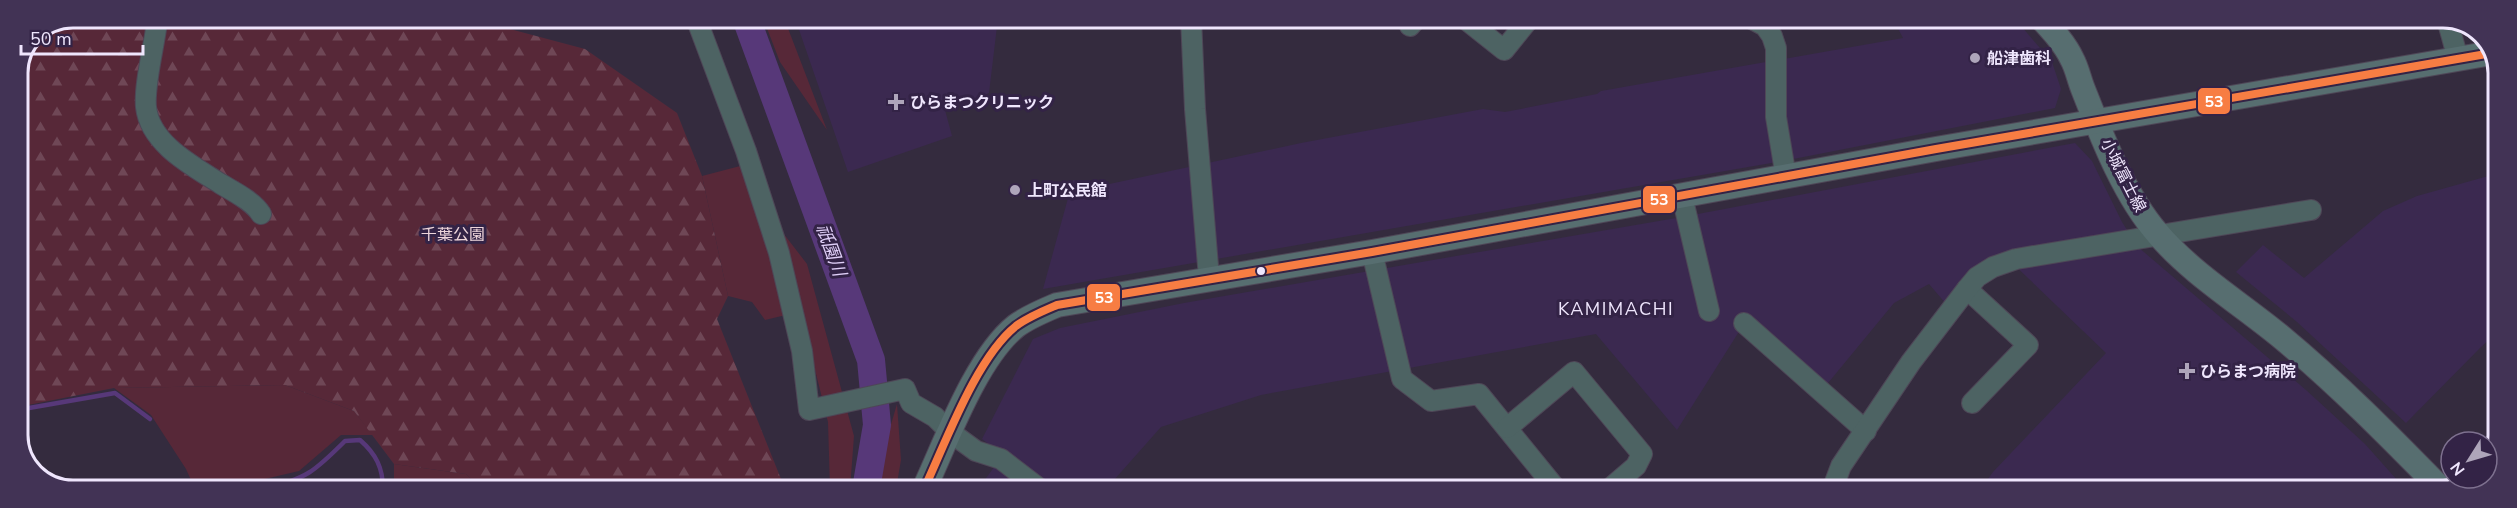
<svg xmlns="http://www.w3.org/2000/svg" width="2517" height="508" font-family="'Nunito Sans','Noto Sans JP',sans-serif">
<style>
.built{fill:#3b2950}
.green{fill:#572838}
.forest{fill:url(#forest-firs)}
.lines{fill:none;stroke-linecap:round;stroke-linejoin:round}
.stream{stroke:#573879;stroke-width:4.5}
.river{stroke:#573879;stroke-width:28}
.minor-casing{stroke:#4e4757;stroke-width:22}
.major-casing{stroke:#4e4757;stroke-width:26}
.minor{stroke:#4d6363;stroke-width:20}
.major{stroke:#576e70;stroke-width:24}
.bus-1-casing{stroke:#332346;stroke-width:12}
.bus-1{stroke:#f77d43;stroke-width:8}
.poi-dot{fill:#aea5ba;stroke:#332346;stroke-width:2}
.bus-dot{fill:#efe6fd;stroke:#332346;stroke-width:2}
.labels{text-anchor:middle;stroke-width:6;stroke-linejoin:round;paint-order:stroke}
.poi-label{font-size:16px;font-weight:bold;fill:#efe6fd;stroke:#332346;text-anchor:start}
.street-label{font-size:16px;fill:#efe6fd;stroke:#332346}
.park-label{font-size:16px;fill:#eed5da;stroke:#332346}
.water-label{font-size:18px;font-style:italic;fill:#e0cff8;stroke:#332346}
.neighbourhood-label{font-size:18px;letter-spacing:1.5px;fill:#efe6fd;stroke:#332346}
.rim{fill:none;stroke:#efe6fd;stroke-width:3}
.line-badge{stroke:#332346;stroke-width:2}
.badge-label{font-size:16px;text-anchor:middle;font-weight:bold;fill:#fff}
</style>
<defs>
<pattern id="forest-firs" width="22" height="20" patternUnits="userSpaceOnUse" patternTransform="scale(1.5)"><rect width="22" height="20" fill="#572838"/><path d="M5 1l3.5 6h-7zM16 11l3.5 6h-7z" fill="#6f4756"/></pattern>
</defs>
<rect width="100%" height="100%" fill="#342b3e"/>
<g class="built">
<polygon points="795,18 998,18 989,93 945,110 952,136 848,172"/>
<polygon points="1893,19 2015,19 2052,62 2061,89 2055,108 1788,160 1043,289 1073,180 1100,186 1301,143 1483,109 1505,112 1597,94 1601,91 1903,38"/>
<polygon points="2075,143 2092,161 2122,222 2138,247 2306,390 2365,444 2406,490 1980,490 1993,472 2106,353 2004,255 1947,305 1929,284 1894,303 1819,394 1740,330 1677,430 1596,334 1261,395 1161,427 1106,489 978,489 1003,455 982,439 1033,339 1060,328 1184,303 1682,217"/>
<polygon points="2492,175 2498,181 2498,336 2495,334 2481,347 2406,423 2297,322 2236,272 2263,245 2304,278 2383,211 2417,196"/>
</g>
<g class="green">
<polygon points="763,18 784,18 827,130 780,62"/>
<polygon points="744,165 790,314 765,320 752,302 728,296 702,176"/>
<polygon points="780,229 807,264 854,436 850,489 830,489 828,422"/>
<polygon points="285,385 354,411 373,435 341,435 299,471 222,489 195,489 186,469 151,415 114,388"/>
<polygon points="897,404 901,460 896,489 880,489 887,438"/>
<polygon points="394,464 466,474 481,489 394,489"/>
</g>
<polygon class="forest" points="74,18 489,18 502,27 585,49 677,113 702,176 728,296 717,319 781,479 781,489 481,489 466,474 394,464 354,411 285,385 114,388 18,407 18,73 35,34"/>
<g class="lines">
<g class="stream">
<polyline points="18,416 29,408 115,393 150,419"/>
<path d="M265 489C307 478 314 472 345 441L360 440C376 454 383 468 383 489"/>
</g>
<polyline class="river" points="746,18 871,360 877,425 866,489"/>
<g class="minor-casing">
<g id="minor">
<path d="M155 18 156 29C153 50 144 87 146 107 150 144 193 166 221 184 234 192 253 201 261 214"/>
<polyline points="649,18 650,18"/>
<polyline points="696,18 746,151 779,253 802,351 809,410 905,389 911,403 935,417 950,432 976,451 1001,459 1040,489"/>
<polyline points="1191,18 1195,109 1209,278"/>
<polyline points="1465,19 1504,50 1529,19"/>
<polyline points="1752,19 1765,26 1772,36 1776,48 1776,117 1786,177"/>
<polyline points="2447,19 2458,59"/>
<polyline points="1410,26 1416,19"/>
<polyline points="1682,196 1709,311"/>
<polyline points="1372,252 1402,379 1431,401 1479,394 1557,490"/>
<polyline points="1967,289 2028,345 1972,403"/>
<polyline points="1744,323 1866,431"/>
<polyline points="1507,428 1574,372 1642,454 1636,466 1608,490"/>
<polyline points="1832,490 1841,466 1911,362 1967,289 1977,277 1993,267 2016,259 2311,210"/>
</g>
</g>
<g class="major-casing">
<g id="major">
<path d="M2042 19C2053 31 2065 44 2072 59 2077 68 2079 79 2083 89 2102 137 2124 195 2158 234 2192 274 2240 303 2280 336 2338 384 2390 437 2442 490"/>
<path d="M924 489C946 442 976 358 1016 326 1028 317 1043 311 1057 305L1372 252 1936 149 2492 53"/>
</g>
</g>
<use href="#minor" class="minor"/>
<use href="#major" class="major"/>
<g class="bus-1-casing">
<path id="bus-1" d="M924 489C946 442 976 358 1016 326 1028 317 1043 311 1057 305L1372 252 1936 149 2492 53"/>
</g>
<use href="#bus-1" class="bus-1"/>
</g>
<g class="poi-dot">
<circle cx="1975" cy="58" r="6"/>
<path d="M893 93h6v6h6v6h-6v6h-6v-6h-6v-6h6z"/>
<circle cx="1015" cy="190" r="6"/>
<path d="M2184 362h6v6h6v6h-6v6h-6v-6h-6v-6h6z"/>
</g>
<circle class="bus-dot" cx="1261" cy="271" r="5"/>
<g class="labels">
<g class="poi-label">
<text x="1987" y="64">船津歯科</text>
<text x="910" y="108">ひらまつクリニック</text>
<text x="1027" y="196">上町公民館</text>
<text x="2200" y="377">ひらまつ病院</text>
</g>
<g class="street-label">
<text transform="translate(2124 175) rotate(63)" y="6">小城富士線</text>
</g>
<g class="park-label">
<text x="453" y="240">千葉公園</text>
</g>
<g class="water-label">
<text transform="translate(831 250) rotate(70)" y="6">祇園川</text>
</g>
<g class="neighbourhood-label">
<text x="1616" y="315">KAMIMACHI</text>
</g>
</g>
<path d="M0 0H2517V508H0ZM73 28H2443A45 45 0 0 1 2488 73V435A45 45 0 0 1 2443 480H73A45 45 0 0 1 28 435V73A45 45 0 0 1 73 28Z" fill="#423355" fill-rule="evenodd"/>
<path class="rim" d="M73 28H2443A45 45 0 0 1 2488 73V435A45 45 0 0 1 2443 480H73A45 45 0 0 1 28 435V73A45 45 0 0 1 73 28Z"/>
<g class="line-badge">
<rect x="2197" y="87" width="34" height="28" rx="6" fill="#f77d43"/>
<rect x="1642" y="185" width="34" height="29" rx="6" fill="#f77d43"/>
<rect x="1086" y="283" width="35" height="29" rx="6" fill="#f77d43"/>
</g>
<g class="badge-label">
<text x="2214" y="107">53</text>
<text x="1659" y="205">53</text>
<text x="1104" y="303">53</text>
</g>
<g transform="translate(2469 460) rotate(233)"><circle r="28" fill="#332346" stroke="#7e718f" stroke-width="1.5"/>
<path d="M0-4.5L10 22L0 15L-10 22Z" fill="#aea5ba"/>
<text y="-9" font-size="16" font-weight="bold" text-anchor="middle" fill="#efe6fd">N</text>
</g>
<path d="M21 45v9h122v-9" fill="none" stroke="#efe6fd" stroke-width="3"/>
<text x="30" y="45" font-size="18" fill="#efe6fd" stroke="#332346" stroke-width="4.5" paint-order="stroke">50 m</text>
</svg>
